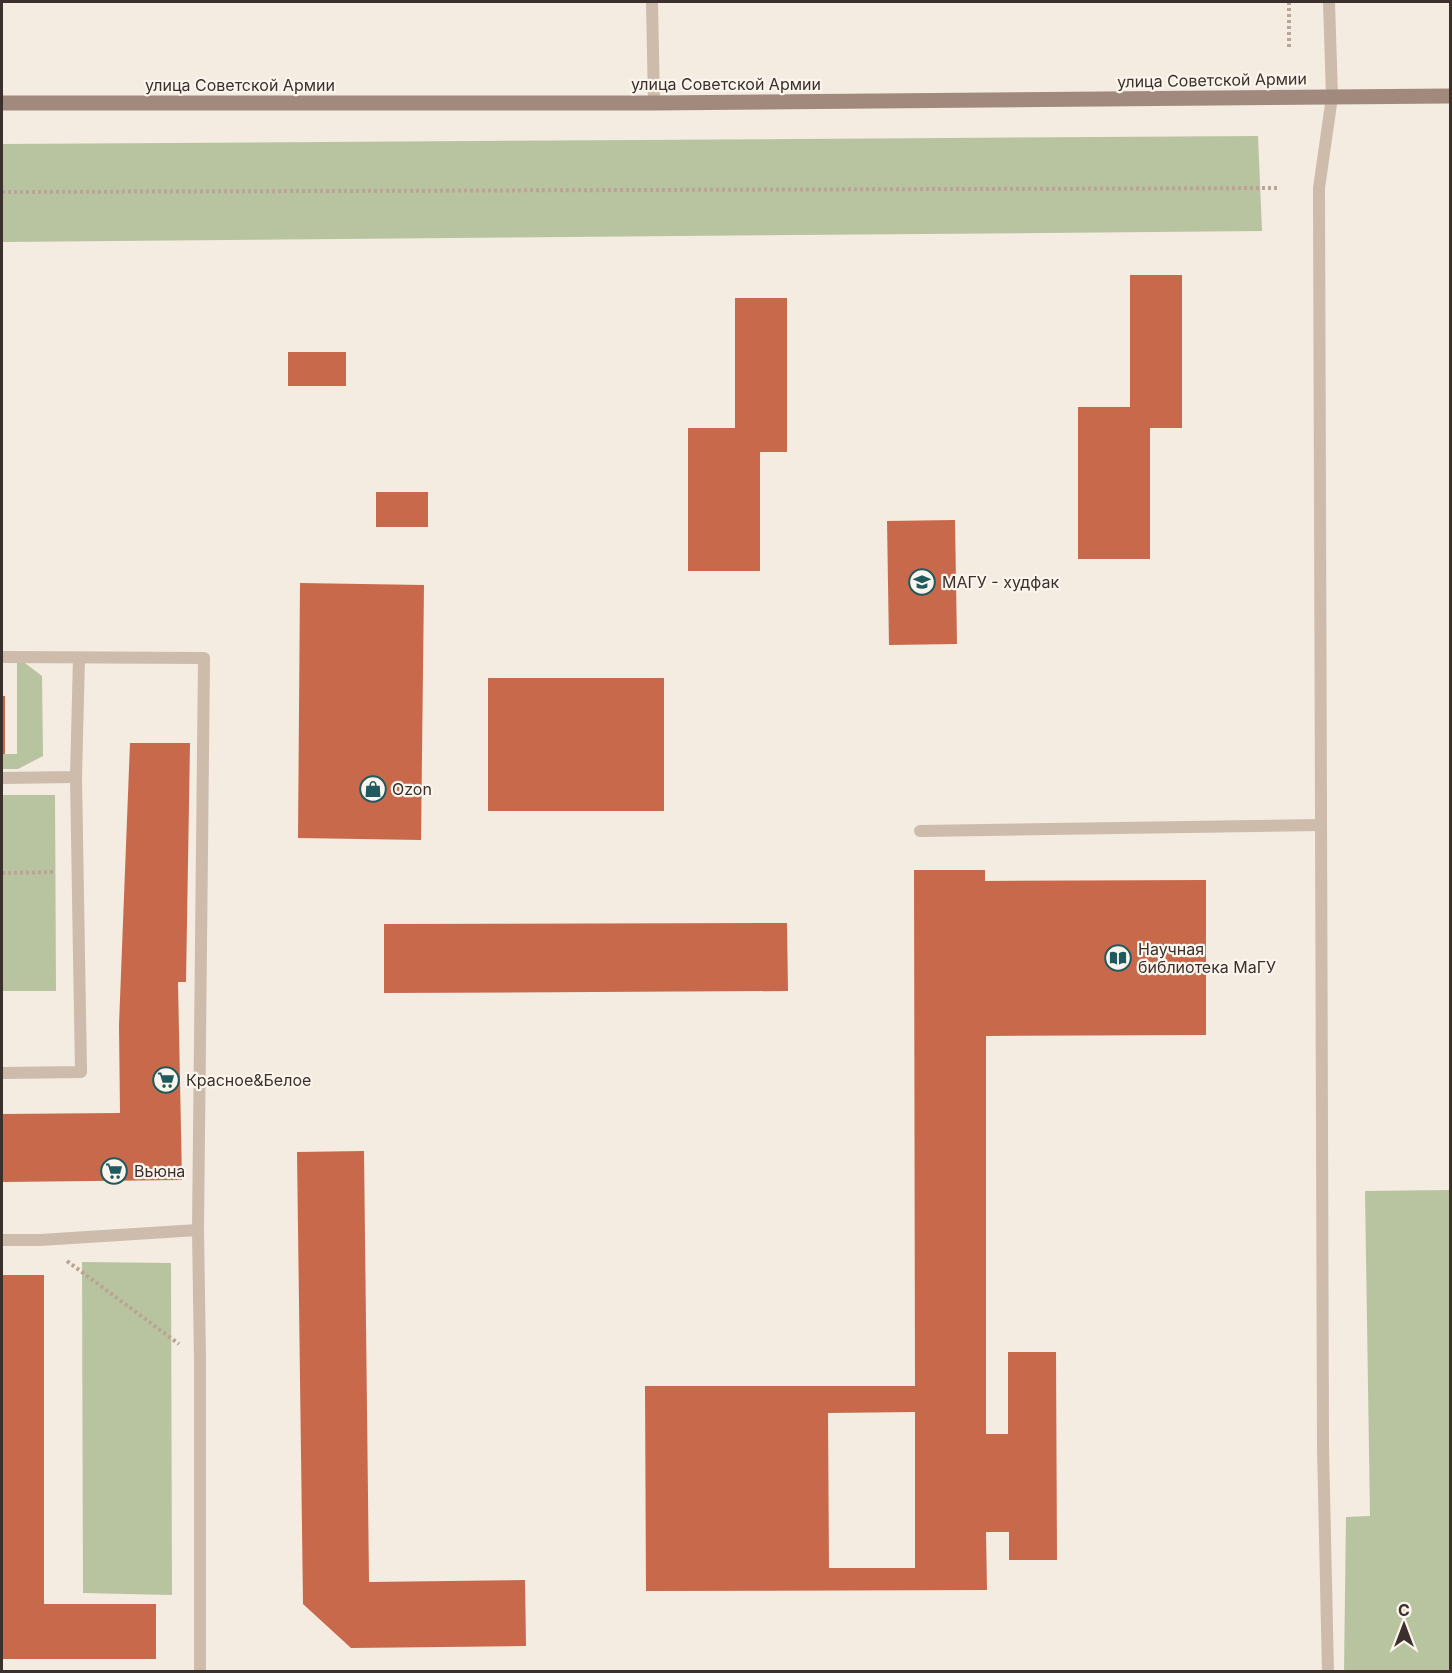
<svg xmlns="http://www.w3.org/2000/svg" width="1452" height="1673" font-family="Inter,sans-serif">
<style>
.green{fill:#b8c4a0}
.building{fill:#c8694b;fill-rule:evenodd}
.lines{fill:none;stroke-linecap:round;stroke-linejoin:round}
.path{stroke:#b9a596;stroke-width:4;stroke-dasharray:3 3;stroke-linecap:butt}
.lane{stroke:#cdbbac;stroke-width:12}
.secondary{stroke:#a18a7d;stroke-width:15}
.labels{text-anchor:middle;stroke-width:4.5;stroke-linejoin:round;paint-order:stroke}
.street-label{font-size:16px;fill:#3b302b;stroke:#fbf5ee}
.poi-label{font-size:16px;fill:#3b302b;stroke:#fbf5ee;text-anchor:start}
</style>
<rect width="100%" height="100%" fill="#f4ebe1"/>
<g class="green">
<polygon points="1258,136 1262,231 2,242 2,144"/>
<polygon points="17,657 42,676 43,756 18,769 2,769 2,754 17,754"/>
<polygon points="2,795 55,795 56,991 2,991"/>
<polygon points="1450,1190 1450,1671 1344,1671 1346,1517 1370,1516 1365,1191"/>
<polygon points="82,1262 171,1263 172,1595 83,1593"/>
</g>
<g class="building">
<polygon points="1130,275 1182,275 1182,428 1150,428 1150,559 1078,559 1078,407 1130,407"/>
<polygon points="735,298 787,298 787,452 760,452 760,571 688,571 688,428 735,428"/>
<rect x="288" y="352" width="58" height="34"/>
<rect x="376" y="492" width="52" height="35"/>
<polygon points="955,520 957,644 889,645 887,521"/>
<polygon points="300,583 424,585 421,840 298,838"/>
<rect x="488" y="678" width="176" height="133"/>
<rect x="2" y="696" width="3" height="58"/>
<polygon points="130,743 190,743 186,982 178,982 182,1180 2,1182 2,1114 120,1113 119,1025"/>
<path d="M914 870H985V881L1206 880V1035L986 1036V1434H1008V1352H1056L1057 1560H1009V1532H986L987 1590 646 1591 645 1386H915ZM915 1412V1568H829L828 1413Z"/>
<polygon points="787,923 788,991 384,993 384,924"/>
<polygon points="364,1151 369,1582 525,1580 526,1646 351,1648 303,1604 297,1152"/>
<polygon points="2,1275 44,1275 44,1604 156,1604 156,1659 2,1659"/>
</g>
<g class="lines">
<g class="path">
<polyline points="1289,2 1289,48"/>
<polyline points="2,192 1279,188"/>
<polyline points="2,873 55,872"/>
<polyline points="67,1261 179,1344"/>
</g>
<g class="lane">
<polyline points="652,2 654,103"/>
<polyline points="2,657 204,658 198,1230"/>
<polyline points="2,778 76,777 79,658"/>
<polyline points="920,831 1321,825"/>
<polyline points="2,1073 81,1072 76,777"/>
<polyline points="2,1240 40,1240 198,1230 200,1360 200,1672"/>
<polyline points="1328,1672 1323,1447 1319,188 1332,97 1329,2"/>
</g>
<polyline class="secondary" points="2,103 654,103 1450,96"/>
</g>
<defs>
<g id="university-ring" transform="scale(1.35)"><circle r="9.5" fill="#fbf5ee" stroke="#1f5a5e" stroke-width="1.5"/><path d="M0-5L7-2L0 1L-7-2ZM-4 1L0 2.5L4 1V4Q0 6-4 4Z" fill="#1f5a5e"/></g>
<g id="shop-ring" transform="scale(1.35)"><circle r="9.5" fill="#fbf5ee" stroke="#1f5a5e" stroke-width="1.5"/><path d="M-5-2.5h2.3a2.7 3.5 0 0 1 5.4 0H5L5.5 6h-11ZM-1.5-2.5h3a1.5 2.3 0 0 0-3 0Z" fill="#1f5a5e"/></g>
<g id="library-ring" transform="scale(1.35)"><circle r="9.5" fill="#fbf5ee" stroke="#1f5a5e" stroke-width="1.5"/><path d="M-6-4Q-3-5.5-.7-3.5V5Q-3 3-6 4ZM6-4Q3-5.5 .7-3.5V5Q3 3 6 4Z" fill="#1f5a5e"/></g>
<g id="supermarket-ring" transform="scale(1.35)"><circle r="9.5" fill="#fbf5ee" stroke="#1f5a5e" stroke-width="1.5"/><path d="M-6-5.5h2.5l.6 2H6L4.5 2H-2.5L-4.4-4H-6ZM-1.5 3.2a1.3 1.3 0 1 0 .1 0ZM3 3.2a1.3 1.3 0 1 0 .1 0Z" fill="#1f5a5e"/></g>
</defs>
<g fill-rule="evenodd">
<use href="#university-ring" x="922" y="582"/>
<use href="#shop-ring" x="373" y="789"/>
<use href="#library-ring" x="1118" y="958"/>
<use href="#supermarket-ring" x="166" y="1080"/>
<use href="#supermarket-ring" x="114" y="1171"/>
</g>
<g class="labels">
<g class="street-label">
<text transform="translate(1212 80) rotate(-1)" y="6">улица Советской Армии</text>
<text x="726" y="90">улица Советской Армии</text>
<text x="240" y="91">улица Советской Армии</text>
</g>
<g class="poi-label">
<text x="942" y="588">МАГУ - худфак</text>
<text x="392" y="795">Ozon</text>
<text x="1138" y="955">Научная<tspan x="1138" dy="18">библиотека МаГУ</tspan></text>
<text x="186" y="1086">Красное&amp;Белое</text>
<text x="134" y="1177">Вьюна</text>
</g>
</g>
<rect width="1452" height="1673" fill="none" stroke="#3b302b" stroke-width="6"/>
<g transform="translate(1404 1625)" stroke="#fbf5ee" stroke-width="4.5" paint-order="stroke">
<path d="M0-4.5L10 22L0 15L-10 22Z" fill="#3b302b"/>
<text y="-9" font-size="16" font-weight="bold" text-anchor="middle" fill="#3b302b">С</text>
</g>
</svg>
